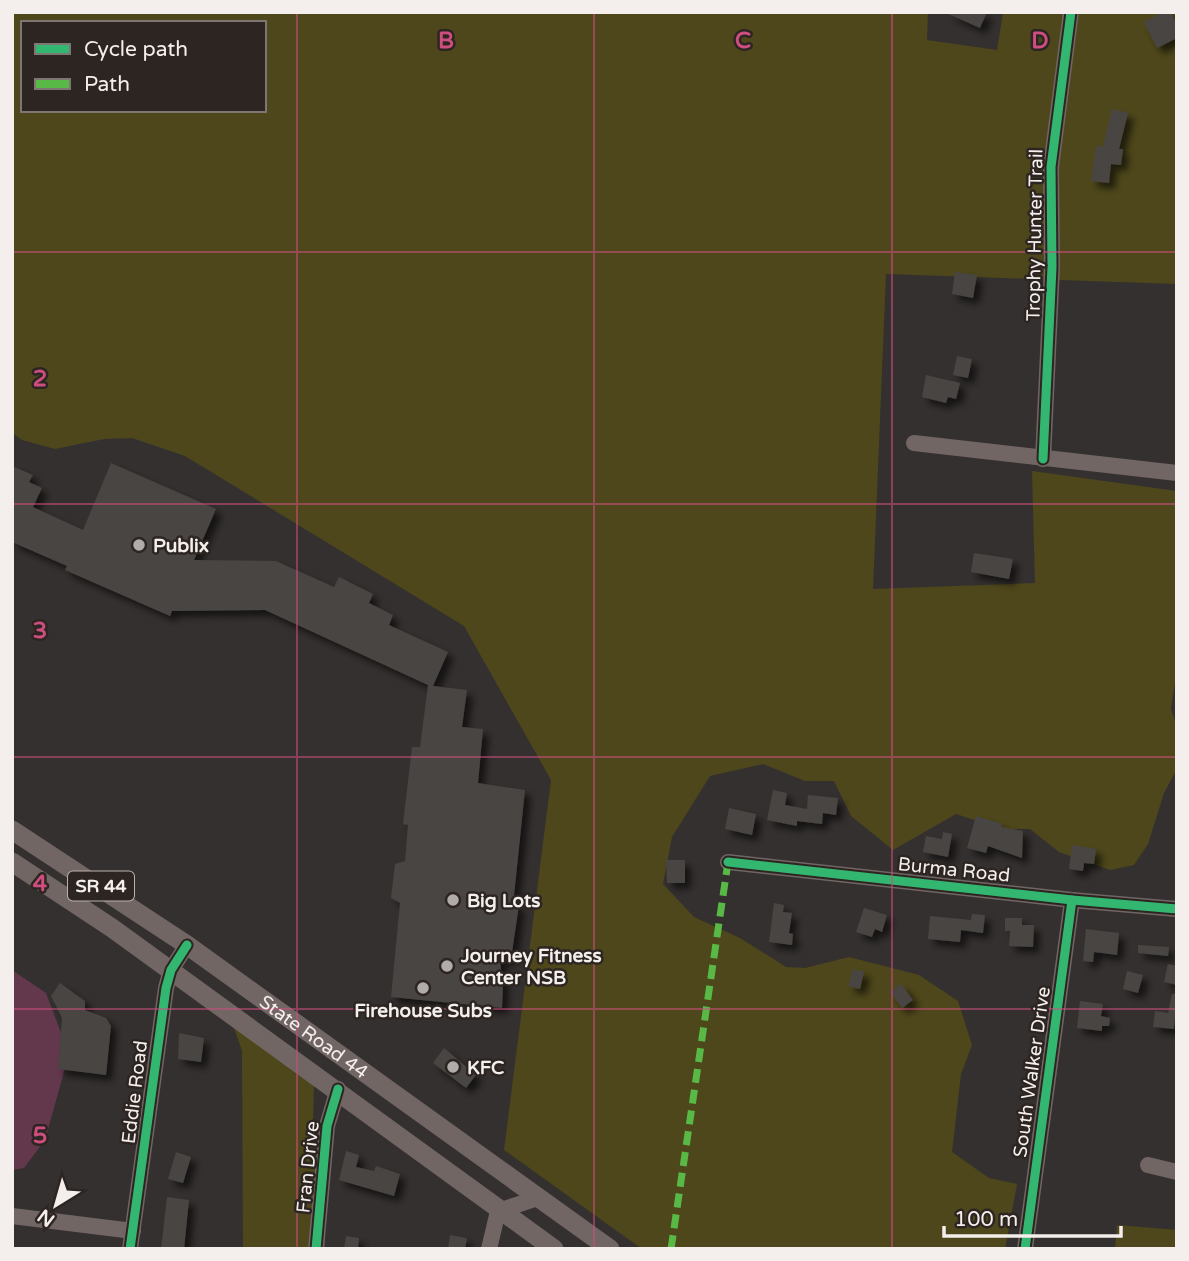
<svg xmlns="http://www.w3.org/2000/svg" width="1189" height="1261" font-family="'Varela Round',sans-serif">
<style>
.green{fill:#4e471b;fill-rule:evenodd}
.water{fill:#63374c}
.building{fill:#484543;filter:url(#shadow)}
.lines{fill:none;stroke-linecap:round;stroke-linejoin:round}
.minor{stroke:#726665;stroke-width:16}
.major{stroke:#726665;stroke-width:19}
.quiet{stroke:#58b947;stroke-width:7;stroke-dasharray:14 7;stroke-linecap:butt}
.cycleway-casing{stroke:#2d2522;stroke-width:13}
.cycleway{stroke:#33b770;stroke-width:9}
.grid{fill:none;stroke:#ce4e7f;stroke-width:2;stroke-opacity:0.55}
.poi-dot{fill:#b1acaa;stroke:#2d2522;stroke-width:2.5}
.labels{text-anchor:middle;stroke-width:5;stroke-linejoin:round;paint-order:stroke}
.shield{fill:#2d2522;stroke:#b8b2af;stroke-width:2}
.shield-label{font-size:18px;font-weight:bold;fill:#f4efec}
.street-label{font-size:19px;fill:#f4efec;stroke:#2d2522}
.poi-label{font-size:19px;font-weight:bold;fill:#f4efec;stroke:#2d2522;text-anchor:start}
.grid-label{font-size:23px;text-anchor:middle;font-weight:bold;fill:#ce4e7f;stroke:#2d2522;stroke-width:5;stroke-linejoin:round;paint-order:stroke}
</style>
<defs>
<filter id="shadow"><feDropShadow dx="6" dy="6" stdDeviation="3.5" flood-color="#0009"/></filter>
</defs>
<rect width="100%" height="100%" fill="#34302f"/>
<g class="green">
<path d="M12 12H928L927 40 997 50 1003 12H1177V284L886 274 873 589 1035 583 1032 471 1177 491V668L1171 709 1177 727V769L1164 793 1148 844 1134 865 1110 870 1059 852 1030 829H1002L956 814 893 850 851 816 834 781H805L763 764 710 776 672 837 663 884 694 917 740 938 786 967 805 968 849 957 919 975 958 1001 972 1045 961 1074 952 1152 989 1178 1017 1184 1005 1249H642L504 1150 551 780 464 626 185 456 132 438 104 439 55 449 22 440 12 433ZM23 23H264V110H23Z"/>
<polygon points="232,1022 314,1081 313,1126 324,1249 243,1249 242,1051"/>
<polygon points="1117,1225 1177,1230 1177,1249 1115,1249"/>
</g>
<polygon class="water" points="12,970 46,993 69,1054 45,1140 24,1168 12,1170"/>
<g class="building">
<polygon points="944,12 987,12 980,28"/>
<polygon points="1163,12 1170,12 1177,24 1177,38 1157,48 1144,22"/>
<polygon points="1112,109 1128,113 1119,149 1123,149 1121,165 1111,164 1109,183 1091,181 1096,146 1103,147"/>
<polygon points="955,272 977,275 973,298 952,294"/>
<polygon points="957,356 972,359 968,378 953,375"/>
<polygon points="926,375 960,383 956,399 948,397 946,403 922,397"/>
<polygon points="111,463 216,509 194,560 276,561 334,587 339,577 373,594 369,603 393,615 389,625 448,652 433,686 467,690 462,727 483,729 478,783 525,790 513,905 519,905 511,959 500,960 503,987 502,1008 391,997 400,903 391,898 395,864 405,861 408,825 403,824 412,747 420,747 428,685 265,610 172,611 170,616 65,570 67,566 12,542 12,466 33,475 29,482 42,488 33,507 83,530"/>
<polygon points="974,553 1013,559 1009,579 971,572"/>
<polygon points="773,790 787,793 785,805 807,809 808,795 838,798 836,815 823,813 822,824 797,821 797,826 767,820"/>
<polygon points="729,808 756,814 752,835 725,829"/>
<polygon points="976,816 1002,824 1001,827 1023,831 1022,858 988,846 986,853 967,848"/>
<polygon points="943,832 952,834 948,857 923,852 926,836 942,839"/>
<polygon points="1072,845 1096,849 1094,864 1084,863 1083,871 1069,869"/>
<polygon points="666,860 685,860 685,883 667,883"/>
<polygon points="774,903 784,905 783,912 792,913 789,933 793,934 792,945 769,942"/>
<polygon points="864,908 887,915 882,932 875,929 872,937 856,932"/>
<polygon points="972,914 985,915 983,933 961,930 960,942 928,939 930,916 971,920"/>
<polygon points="1005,918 1022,918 1022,925 1034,925 1033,947 1009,946 1010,931 1005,931"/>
<polygon points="1086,929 1119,933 1117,955 1094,952 1093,962 1083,961"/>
<polygon points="1138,945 1169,947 1168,956 1138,953"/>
<polygon points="1168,964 1177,966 1177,985 1164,982"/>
<polygon points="853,969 864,972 860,989 848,986"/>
<polygon points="1127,971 1143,975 1138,993 1123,989"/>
<polygon points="60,983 85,1001 85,1010 106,1018 111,1026 106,1075 58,1069 62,1018 51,996"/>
<polygon points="901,984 913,1000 902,1008 890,992"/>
<polygon points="1172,994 1177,994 1174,1029 1153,1027 1155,1011 1168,1013"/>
<polygon points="1080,1001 1103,1004 1101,1016 1110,1018 1109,1026 1102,1026 1102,1031 1077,1028"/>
<polygon points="179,1033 204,1038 201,1062 178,1059"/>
<polygon points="444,1048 476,1075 466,1088 433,1063"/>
<polygon points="346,1151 359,1155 356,1167 374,1171 376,1166 400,1174 394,1196 339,1180"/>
<polygon points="176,1152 191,1157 183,1183 168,1179"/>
<polygon points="167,1197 189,1200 184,1249 161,1249"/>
<polygon points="450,1235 467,1238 465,1249 448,1249"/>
<polygon points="346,1236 359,1238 358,1249 344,1249"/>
</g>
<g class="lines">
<g class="minor">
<polyline points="914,443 1177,473"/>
<polyline points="1043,459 1052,267 1051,167 1071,12"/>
<polyline points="728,862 1072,900 1177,909"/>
<polyline points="1148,1165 1177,1172"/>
<polyline points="12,1216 133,1231"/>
<polyline points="130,1249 166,988 171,970 187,945"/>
<polyline points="316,1249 327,1126 338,1089"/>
<polyline points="489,1249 498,1211 538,1198"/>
<polyline points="1025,1249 1072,900"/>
</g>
<g class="major">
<path id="s1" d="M12 830 187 945 610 1249"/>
<polyline points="12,862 112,928 554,1249"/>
</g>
<polyline class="quiet" points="671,1249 728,862"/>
<g class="cycleway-casing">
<g id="cycleway">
<polyline points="1043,459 1052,267 1051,167 1071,12"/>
<polyline points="728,862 1072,900 1177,909"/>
<polyline points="130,1249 166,988 171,970 187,945"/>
<polyline points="316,1249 327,1126 338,1089"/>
<polyline points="1025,1249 1072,900"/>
</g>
</g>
<use href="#cycleway" class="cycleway"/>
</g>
<path class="grid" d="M297 12V1249M594 12V1249M892 12V1249M12 252H1177M12 504H1177M12 757H1177M12 1009H1177"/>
<g class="poi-dot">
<circle cx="139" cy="545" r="7"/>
<circle cx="453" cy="900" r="7"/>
<circle cx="447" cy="966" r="7"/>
<circle cx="423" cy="988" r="7"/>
<circle cx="453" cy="1067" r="7"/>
</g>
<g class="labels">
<rect class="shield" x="68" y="871.5" width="66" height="29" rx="5"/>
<g class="shield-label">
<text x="101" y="892">SR 44</text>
</g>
<g class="street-label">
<text transform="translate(1034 235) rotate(-89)" y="7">Trophy Hunter Trail</text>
<text transform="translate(954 869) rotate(6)" y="7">Burma Road</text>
<text dy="7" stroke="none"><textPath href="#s1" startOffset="366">State Road 44</textPath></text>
<text transform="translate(1031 1072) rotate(-82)" y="7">South Walker Drive</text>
<text transform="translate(134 1092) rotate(-83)" y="7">Eddie Road</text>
<text transform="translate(307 1167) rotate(-84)" y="7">Fran Drive</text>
</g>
<g class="poi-label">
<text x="153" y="552">Publix</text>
<text x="467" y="907">Big Lots</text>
<text x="461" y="962">Journey Fitness<tspan x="461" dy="22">Center NSB</tspan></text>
<text x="423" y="1017" text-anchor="middle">Firehouse Subs</text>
<text x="467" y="1074">KFC</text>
</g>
</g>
<g class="grid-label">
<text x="446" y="48">B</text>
<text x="743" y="48">C</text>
<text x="1040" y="48">D</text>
<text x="40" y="386">2</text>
<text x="40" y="638">3</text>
<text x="40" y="891">4</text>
<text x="40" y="1143">5</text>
</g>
<rect width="1189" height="1261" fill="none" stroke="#f4efec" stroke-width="28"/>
<rect x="21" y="21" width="245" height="91" fill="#2d2522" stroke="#7d7673" stroke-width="2"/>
<rect x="35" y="44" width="35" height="10" fill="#33b770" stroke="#7d7673" stroke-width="2"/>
<text x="84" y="56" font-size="21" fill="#f4efec">Cycle path</text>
<rect x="35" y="79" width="35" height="10" fill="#58b947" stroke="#7d7673" stroke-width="2"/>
<text x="84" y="91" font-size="21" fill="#f4efec">Path</text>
<g transform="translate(56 1205) rotate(217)" stroke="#2d2522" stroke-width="5" paint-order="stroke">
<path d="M0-5L12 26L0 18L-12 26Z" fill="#f4efec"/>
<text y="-10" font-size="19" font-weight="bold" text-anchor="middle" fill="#f4efec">N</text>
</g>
<path d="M944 1226v10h177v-10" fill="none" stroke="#f4efec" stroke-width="3.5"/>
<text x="954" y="1226" font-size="21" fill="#f4efec" stroke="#2d2522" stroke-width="5" paint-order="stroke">100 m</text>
</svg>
